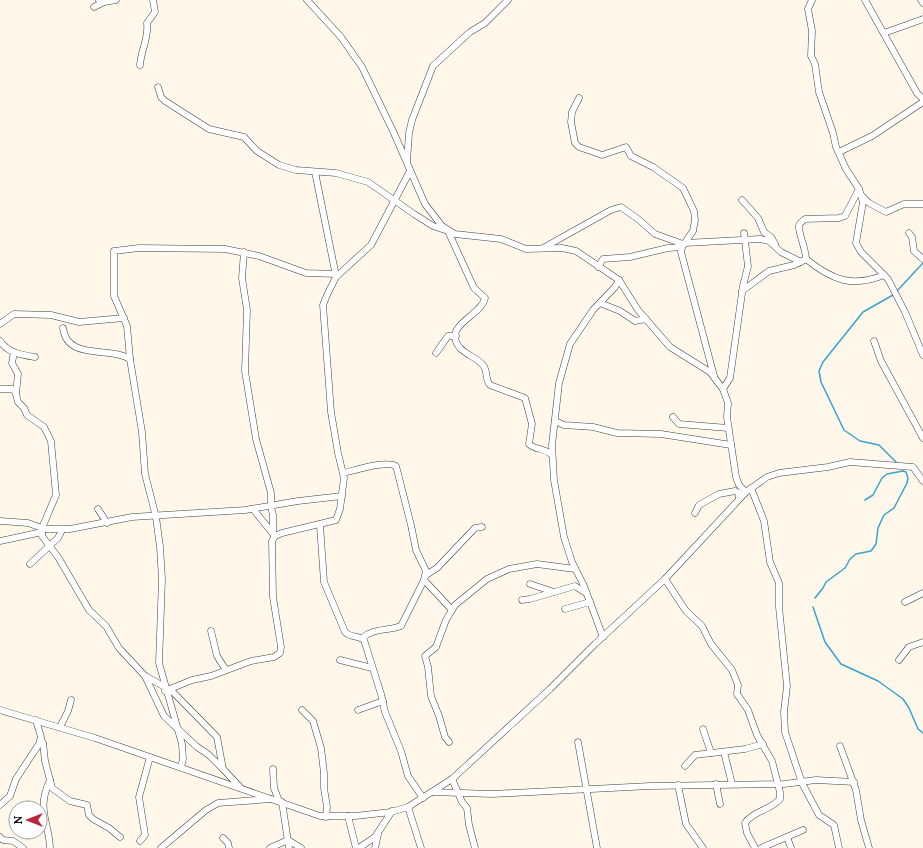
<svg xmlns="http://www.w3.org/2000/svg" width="923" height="848" font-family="Lora,serif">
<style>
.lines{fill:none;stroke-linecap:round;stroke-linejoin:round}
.stream{stroke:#36a4ce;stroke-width:1.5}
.minor-casing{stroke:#3f3f3f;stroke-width:7}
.minor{stroke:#fff;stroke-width:6}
</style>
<rect width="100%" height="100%" fill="#fff8ea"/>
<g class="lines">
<g class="stream">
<polyline points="897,291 923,263"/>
<polyline points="893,295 863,312 823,362 819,371 821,382 844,430 860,441 879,445 897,463"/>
<polyline points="815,598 823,588 826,582 845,568 850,559 856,554 871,551 876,544 878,528 884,515 894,508 907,483 908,478 906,472 903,471 887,474 882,478 873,495 865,500"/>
<polyline points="813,607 825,642 841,664 878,681 903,699 909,708 918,729 923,733"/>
</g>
<g class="minor-casing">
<g id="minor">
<polyline points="99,0 104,2 116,0"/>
<polyline points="307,0 341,37 362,67 393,131 425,204 442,226 455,234 501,239 526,249 562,248 576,251 619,280 638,310 670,347 710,372 723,389 728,403 727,417 736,477 739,485 746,492"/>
<polyline points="812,0 808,9 812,31 811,56 815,64 819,92 833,133 836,147 846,169 859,189 863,202 856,243 861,252 888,279 905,312 923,355"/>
<polyline points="865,0 917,93 923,99"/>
<polyline points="921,0 923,3"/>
<polyline points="94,7 104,2"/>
<polyline points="884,33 923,19"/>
<path d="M140 65C141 50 149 38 147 23L155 12 153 0"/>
<path d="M158 87 161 97 165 101 209 129 244 137 257 151 279 165 296 170 336 173 368 182 414 214 433 226 448 231 474 288 485 298C482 316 441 325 460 348 467 355 477 358 483 365 488 371 485 380 490 385L525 398 532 424 529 444C535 450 545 448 552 455"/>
<polyline points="579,98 572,112 571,122 575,143 579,147 602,155 626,147 631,156 653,167 683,188 694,211 695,220 693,231 682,247 681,252 714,376"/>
<polyline points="839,152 872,136 923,102"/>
<polyline points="407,161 409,133 412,120 433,66 470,32 485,23 508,0"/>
<polyline points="315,172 336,276"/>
<polyline points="862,196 869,203 886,212 904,204 923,204"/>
<polyline points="742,200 758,218 764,232 771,237 775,244"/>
<polyline points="909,233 912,237 914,251 923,259"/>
<polyline points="685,243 760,239 769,241 781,252 801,262"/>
<polyline points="543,248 611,210 621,207 638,219 655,234 683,244"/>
<polyline points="244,252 242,278 247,310 245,371 256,439 271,493 271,507 273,515 273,532 275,536"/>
<path d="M806 259C832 280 852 288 884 275"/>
<polyline points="598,267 603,259 630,257 668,248 682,247"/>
<path d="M742 291 769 271 794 265 806 259C806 249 798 232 799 226 799 223 803 221 805 219L839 218 845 216 859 189"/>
<polyline points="600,303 620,311 635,321 646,319"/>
<polyline points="0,324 14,314 51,315 79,322 124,318"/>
<path d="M63 328C67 361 110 346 130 359"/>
<path d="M0 341C8 353 22 355 35 357"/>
<polyline points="874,341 881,361 923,438"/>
<polyline points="14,352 12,363 18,374 16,394 18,402 24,408 27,415 44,427 51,441 56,495 42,528 42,536 58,557 89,610 106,626 119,648 145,676 165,687"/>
<polyline points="436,353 448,336 456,336"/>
<polyline points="0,389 12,389 16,392"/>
<polyline points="723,389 730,378 743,286 748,266 744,233"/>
<polyline points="673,417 679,424 728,428"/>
<polyline points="555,421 564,425 593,427 617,433 661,434 731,445"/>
<path d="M344 473C355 470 386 460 396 466L411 525 416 550 426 571 424 580 401 626C388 631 373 628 362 638"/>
<polyline points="751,488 764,521 770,562 779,583 779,607 787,686 784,712 785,732 802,783 819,815 834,825 839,848"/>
<polyline points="98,509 107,523"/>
<polyline points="253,509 274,535"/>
<polyline points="695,513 699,505 719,494 735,491 739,493 739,499"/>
<polyline points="0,521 28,523 42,528"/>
<path d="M320 525 324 582 345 632C350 638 358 635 364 640L381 694 385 712 401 751 408 776 423 798"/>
<polyline points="42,529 70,529 132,517 245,510 298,501 342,496"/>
<polyline points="0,541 42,532"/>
<polyline points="30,564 58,538 62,530"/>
<polyline points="426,575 437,568 475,528 482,527"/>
<path d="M665 579 686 611 702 626 711 644 732 670 738 685 737 694 748 710 757 735 772 761 780 792V799C771 810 753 811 745 823L747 833 755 848"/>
<polyline points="424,580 452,610"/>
<polyline points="530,584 554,592"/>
<polyline points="522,600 530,599 575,586 586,593"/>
<polyline points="905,602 923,593"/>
<polyline points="565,609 590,602"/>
<polyline points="211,631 217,656 226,670"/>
<polyline points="603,637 584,586 572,562 564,537 554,480 552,445 559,383 570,344 593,310 615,287 619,280"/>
<polyline points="340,660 372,668"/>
<polyline points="899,660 909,647 923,642"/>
<polyline points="145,676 164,716 196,746 209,755 223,769"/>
<polyline points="170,689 217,737 223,769 240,787"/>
<polyline points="165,691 192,680 211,676 251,661 274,657 280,653 281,647 273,597 272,541 275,536 282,533 336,520 340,509 344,478 338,453 331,412 323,305 327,295 336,277 371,245 410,171"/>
<polyline points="0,710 95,738 320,816 355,816 391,812 408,807 452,779 550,689 595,644 665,579 746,492 767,477 779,473 828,467 850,462 913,467 923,481"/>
<polyline points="302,710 313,721 321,748 324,773 324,788 327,807 326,817"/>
<polyline points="358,710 383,701"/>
<polyline points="60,727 68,711 71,700"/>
<polyline points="703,729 711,753"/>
<polyline points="41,740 43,743 45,761 52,788 70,801 87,805 89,815 93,819 109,828 120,837"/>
<polyline points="449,742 445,737 439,716 431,696 428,667 425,656 436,647 446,620 455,605 487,579 509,569 537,564 575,569"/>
<polyline points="578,742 597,848"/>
<polyline points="840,746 856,790 861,820 869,848"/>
<polyline points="724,752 732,784"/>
<polyline points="685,766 695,755 745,749 763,744"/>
<polyline points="181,767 183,759 182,744 159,663 162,579 160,547 156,517 145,474 142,432 130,359 127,326 114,296 114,251 139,248 225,249 259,256 306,273 336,274"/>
<polyline points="273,769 274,788 279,801"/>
<polyline points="452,779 462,802 467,808 469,825 475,848"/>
<path d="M50 780C36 809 49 822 50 848"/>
<polyline points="716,784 720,804"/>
<polyline points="678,785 686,824 703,848"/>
<polyline points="432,792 492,794 650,786 784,784 816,780 854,782"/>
<polyline points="282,802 289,848"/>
<polyline points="0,805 10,796 16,779 39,744 41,737 36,720"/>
<polyline points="408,807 421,848"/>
<polyline points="348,816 356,848"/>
<polyline points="0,837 3,840 13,841 23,848"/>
<polyline points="787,837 791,848"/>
<polyline points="223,838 228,843 229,848"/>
<polyline points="140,841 145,835 139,797 150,757"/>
<polyline points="161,848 206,810 218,803 271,799"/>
<polyline points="270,848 288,840 301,848"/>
<polyline points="359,848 375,837 392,811"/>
<polyline points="375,848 378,834"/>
<polyline points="761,848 803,830"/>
</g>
</g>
<use href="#minor" class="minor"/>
</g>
<g transform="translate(28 820) rotate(270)"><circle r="19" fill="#ffffff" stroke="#9e9e9e"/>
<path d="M0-3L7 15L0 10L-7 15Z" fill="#bc233d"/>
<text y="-6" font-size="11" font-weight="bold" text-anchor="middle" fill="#0c0c0c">N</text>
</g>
</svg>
